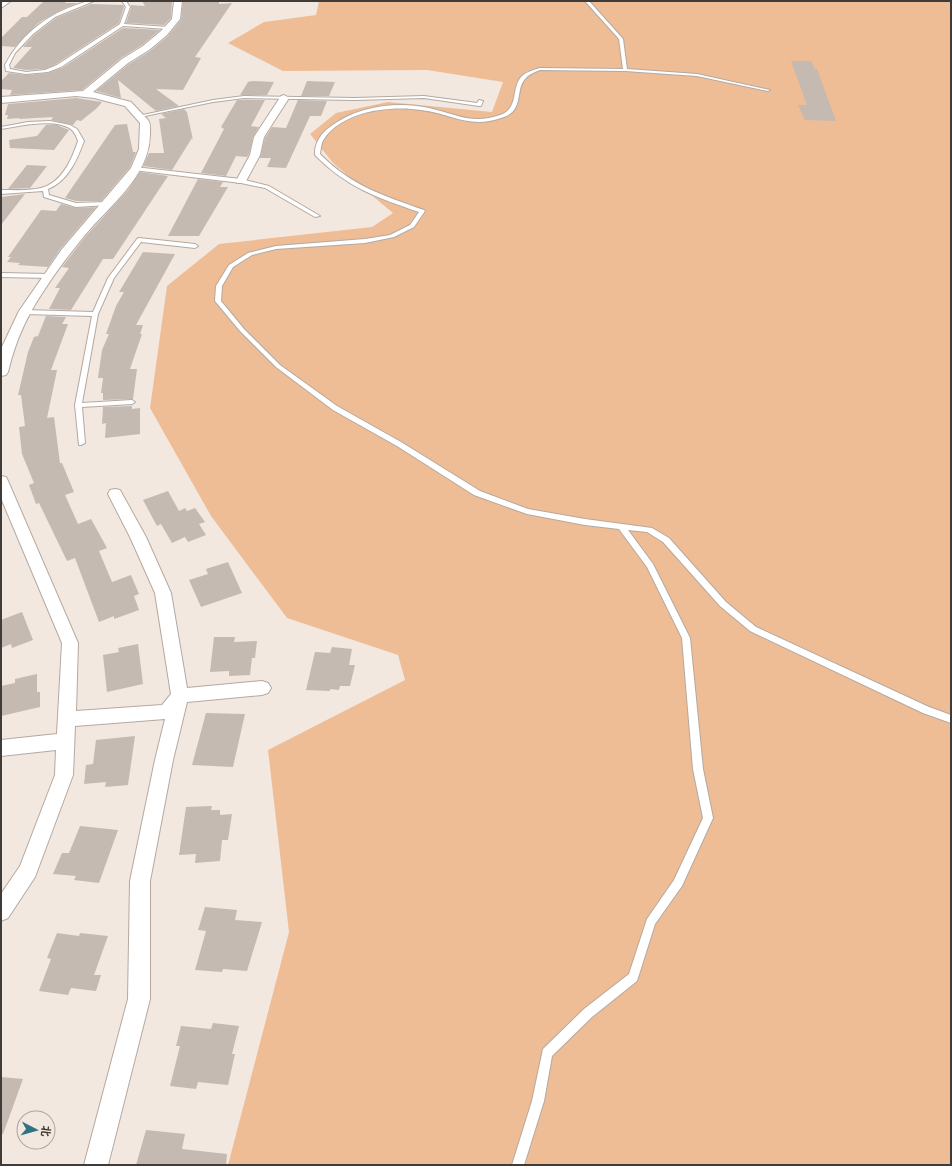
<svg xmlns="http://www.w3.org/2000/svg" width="952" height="1166" font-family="Helvetica,'Noto Sans SC',sans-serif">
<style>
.green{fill:#efbd95}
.building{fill:#c4bab2}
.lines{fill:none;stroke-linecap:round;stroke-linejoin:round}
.service-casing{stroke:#b3a9a1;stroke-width:2}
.minor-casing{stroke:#b3a9a1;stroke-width:2}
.service{fill:#fff;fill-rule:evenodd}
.minor{fill:#fff;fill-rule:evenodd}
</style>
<rect width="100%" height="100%" fill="#f3e8e0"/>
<polygon class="green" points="319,1 951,1 951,1165 228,1165 289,932 268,750 405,680 398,655 287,618 211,516 150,408 167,286 219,244 372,227 393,213 333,163 310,134 336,113 388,102 492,112 503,82 427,70 283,71 228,43 264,22 316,15"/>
<g class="building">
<polygon points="44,1 67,1 65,3 77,3 61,10 38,23 15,47 1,46 1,38 22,17 27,17"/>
<polygon points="142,1 172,1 171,18 164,25 126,23 131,8 131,5 145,6"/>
<polygon points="183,1 219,1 219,4 232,3 195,57 201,58 183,90 156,89 179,106 156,111 118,80 121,98 96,91 129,64 150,51 168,36 181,20"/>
<polygon points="91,4 123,5 124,7 119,23 56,64 45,69 26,70 13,68 32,47 23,47 34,35 56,18"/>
<polygon points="123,28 160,30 142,45 121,58 82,90 10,95 12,90 1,89 1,81 9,73 26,75 48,73 62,68"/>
<polygon points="791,61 811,61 815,69 817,69 836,121 805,120 798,105 807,105"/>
<polygon points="252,81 274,82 267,95 240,95 248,82"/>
<polygon points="307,81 335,82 329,96 301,96"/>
<polygon points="76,98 102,102 97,108 81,121 77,120 73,125 51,120 53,117 19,119 20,118 7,119 8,115 5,115 8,104"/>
<polygon points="237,100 265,100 251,126 259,127 253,137 249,154 247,157 236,156 226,176 201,173 224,129 221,127"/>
<polygon points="298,100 327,101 321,116 310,116 286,168 267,167 271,158 260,158 265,138 272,127 286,128"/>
<polygon points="184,109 187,112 193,140 192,138 172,170 143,166 149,153 164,153 159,119 166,118 161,114"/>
<polygon points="127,124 133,152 136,152 130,167 101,201 76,201 65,198 115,125"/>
<polygon points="46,125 57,125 69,130 54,150 10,148 9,140 37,136"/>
<polygon points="27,165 47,166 30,188 8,189"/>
<polygon points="140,172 168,176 113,259 103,259 71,310 49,309 60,288 55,288 69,268 62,267 86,236 128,190"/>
<polygon points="198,179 223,182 220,187 228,187 199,236 168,236"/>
<polygon points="25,194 1,225 1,197"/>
<polygon points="61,204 76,208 96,207 61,248 48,267 18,265 20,263 7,262 11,257 8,257 41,210 56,211"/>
<polygon points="143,252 175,254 136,325 143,325 140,334 142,334 130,369 137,369 133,399 103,400 103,393 101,393 103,378 98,378 102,350 109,334 106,334 116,306 124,292 119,292"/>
<polygon points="46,316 66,317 62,324 68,324 51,370 57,370 47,418 54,417 60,463 62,463 74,492 65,495 78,524 91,519 107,548 99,551 112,582 131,575 139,594 134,596 139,610 114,619 114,616 99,622 75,558 67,561 39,503 36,504 29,485 34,483 22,454 19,427 25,426 21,395 18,395 28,352 34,337 38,336"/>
<polygon points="132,406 132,409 140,408 140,434 105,438 106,423 102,424 103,407"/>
<polygon points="168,491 179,511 185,508 187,511 195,508 205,522 199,524 206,535 188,542 185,537 172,543 161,524 157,526 143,500"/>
<polygon points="228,562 242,593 201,607 189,580 208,574 206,569"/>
<polygon points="22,612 33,640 12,648 11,644 1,648 1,620"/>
<polygon points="214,637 235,637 234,642 257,641 255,658 252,658 250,675 229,676 229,671 210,672"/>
<polygon points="138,644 143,684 107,692 103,655 119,652 118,648"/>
<polygon points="332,647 352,649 349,665 355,665 350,686 340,686 339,690 330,689 330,691 306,690 315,652 330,653"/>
<polygon points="37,674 37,692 40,692 40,707 1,716 1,686 15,683 15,679"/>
<polygon points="206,713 245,714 233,767 192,765"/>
<polygon points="135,736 128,785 105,787 106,782 84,784 86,765 93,764 96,740"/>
<polygon points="212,806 211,810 220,810 220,815 232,814 228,840 222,840 220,861 195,863 196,854 179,855 186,807"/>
<polygon points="80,826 118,830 99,883 74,880 76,876 53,874 62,853 69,853"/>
<polygon points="205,907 237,910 235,920 262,922 247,971 223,969 222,972 195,970 206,931 198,930"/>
<polygon points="57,933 79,936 80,933 108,936 94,975 101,975 96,991 71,988 68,995 39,991 51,959 47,958"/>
<polygon points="213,1023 239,1026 232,1054 235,1054 228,1085 198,1082 196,1089 170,1086 180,1046 176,1046 181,1026 211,1029"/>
<polygon points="1,1077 23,1079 3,1134 1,1134"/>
<polygon points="146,1130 185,1134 182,1149 227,1154 226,1165 136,1165"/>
</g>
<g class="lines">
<g class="service-casing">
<g id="service">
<path d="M88 1H94L55 17 33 34 15 53 9 65 10 69 26 72 45 70 57 65 120 24 126 7 122 1H126L130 7 124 24 168 27 170 28 168 29 123 26 61 67 48 72 26 74 6 71 5 65C23 31 51 12 88 1Z"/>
<path d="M585 1H589L623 39 627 69 697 74 770 90 768 91 697 76 625 71 540 70C535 72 529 74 525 79 515 90 524 110 504 117 470 130 453 114 421 110 391 105 342 111 324 139 321 143 321 149 320 154 350 185 384 196 424 210L425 211 414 227 394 237 365 243 276 249 252 255 233 267 222 286 221 301 244 329 280 365 337 406 401 442 480 491 528 509 585 519 652 528 669 538 726 602 756 627 929 707 951 715V723L923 713 750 631 720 606 663 542 647 532 628 530 653 564 690 638 703 769 713 818 682 886 655 924 637 981 592 1017 552 1056 544 1101 524 1165H512L532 1101 543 1049 584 1009 629 974 647 919 674 880 703 818 693 769 682 638 647 567 619 529 585 525 527 514 474 495 397 446 333 410 276 367 240 331 215 301 216 286 229 265 248 253 276 246 365 239 390 235 410 225 419 212C378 198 346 187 315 155 314 144 321 133 330 127 357 106 397 101 429 108 455 114 473 125 500 115 519 109 511 89 521 77 526 72 533 70 540 68L623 69 619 39Z"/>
<polygon points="244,96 355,98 424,96 477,103 479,100 483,101 481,106 479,106 424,98 355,100 244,98 213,102 140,117 138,116 213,100"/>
<path d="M50 121 70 125 77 129 84 141C77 160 68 181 48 189L49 195 76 203 106 202 108 203V205L76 207 44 197 43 191 1 194V190C14 190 29 191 41 188 62 183 72 159 78 141 77 138 75 133 72 130 57 117 19 126 1 129V127L28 122Z"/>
<polygon points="135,167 241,179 269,186 320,216 315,217 265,188 241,183 133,170 133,168"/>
<polygon points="139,238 195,244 198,246 195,248 141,242 114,278 98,314 82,403 132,400 135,402 132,404 82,407 85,443 81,445 79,445 75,405 92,316 25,314 22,312 25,310 93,312 108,278 137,239"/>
<polygon points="1,273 49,274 52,276 49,278 1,277"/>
</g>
</g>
<g class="minor-casing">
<g id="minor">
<polygon points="2,1 11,1 1,8"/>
<path d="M174 1H182L180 19 167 35 149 50 128 63 93 92 131 102 148 120C151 124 150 130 150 135 149 177 110 205 85 235 71 252 57 270 45 289 27 315 15 342 8 372L6 375 1 376V349L19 311 62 249 131 168 139 149 140 123 125 106 94 98 76 96 1 103V97L83 91 122 59 143 46 161 31 172 19Z"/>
<polygon points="284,95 289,98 264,137 260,155 245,183 237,183 236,181 250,155 254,137 281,96"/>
<polygon points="1,476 6,477 8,481 78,643 76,711 162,705 171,694 155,593 130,537 108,494 110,490 115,489 120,490 146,537 171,593 187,688 262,681 268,683 271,688 268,693 262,695 187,702 173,760 150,881 150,999 108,1165 84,1165 128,999 130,881 155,760 165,719 75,726 73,775 35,877 8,918 1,921 1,894 20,866 55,775 56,750 1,756 1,740 57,734 62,643 1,498"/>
</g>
</g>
<use href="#service" class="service"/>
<use href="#minor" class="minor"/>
</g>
<rect width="952" height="1166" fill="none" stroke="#3f3b38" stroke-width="4"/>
<g transform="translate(36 1130) rotate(96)"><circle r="19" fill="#f3e8e0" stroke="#aba39d"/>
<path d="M0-3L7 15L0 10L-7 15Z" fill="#2e7581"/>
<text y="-6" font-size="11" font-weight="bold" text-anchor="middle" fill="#3f3b38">北</text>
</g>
</svg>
